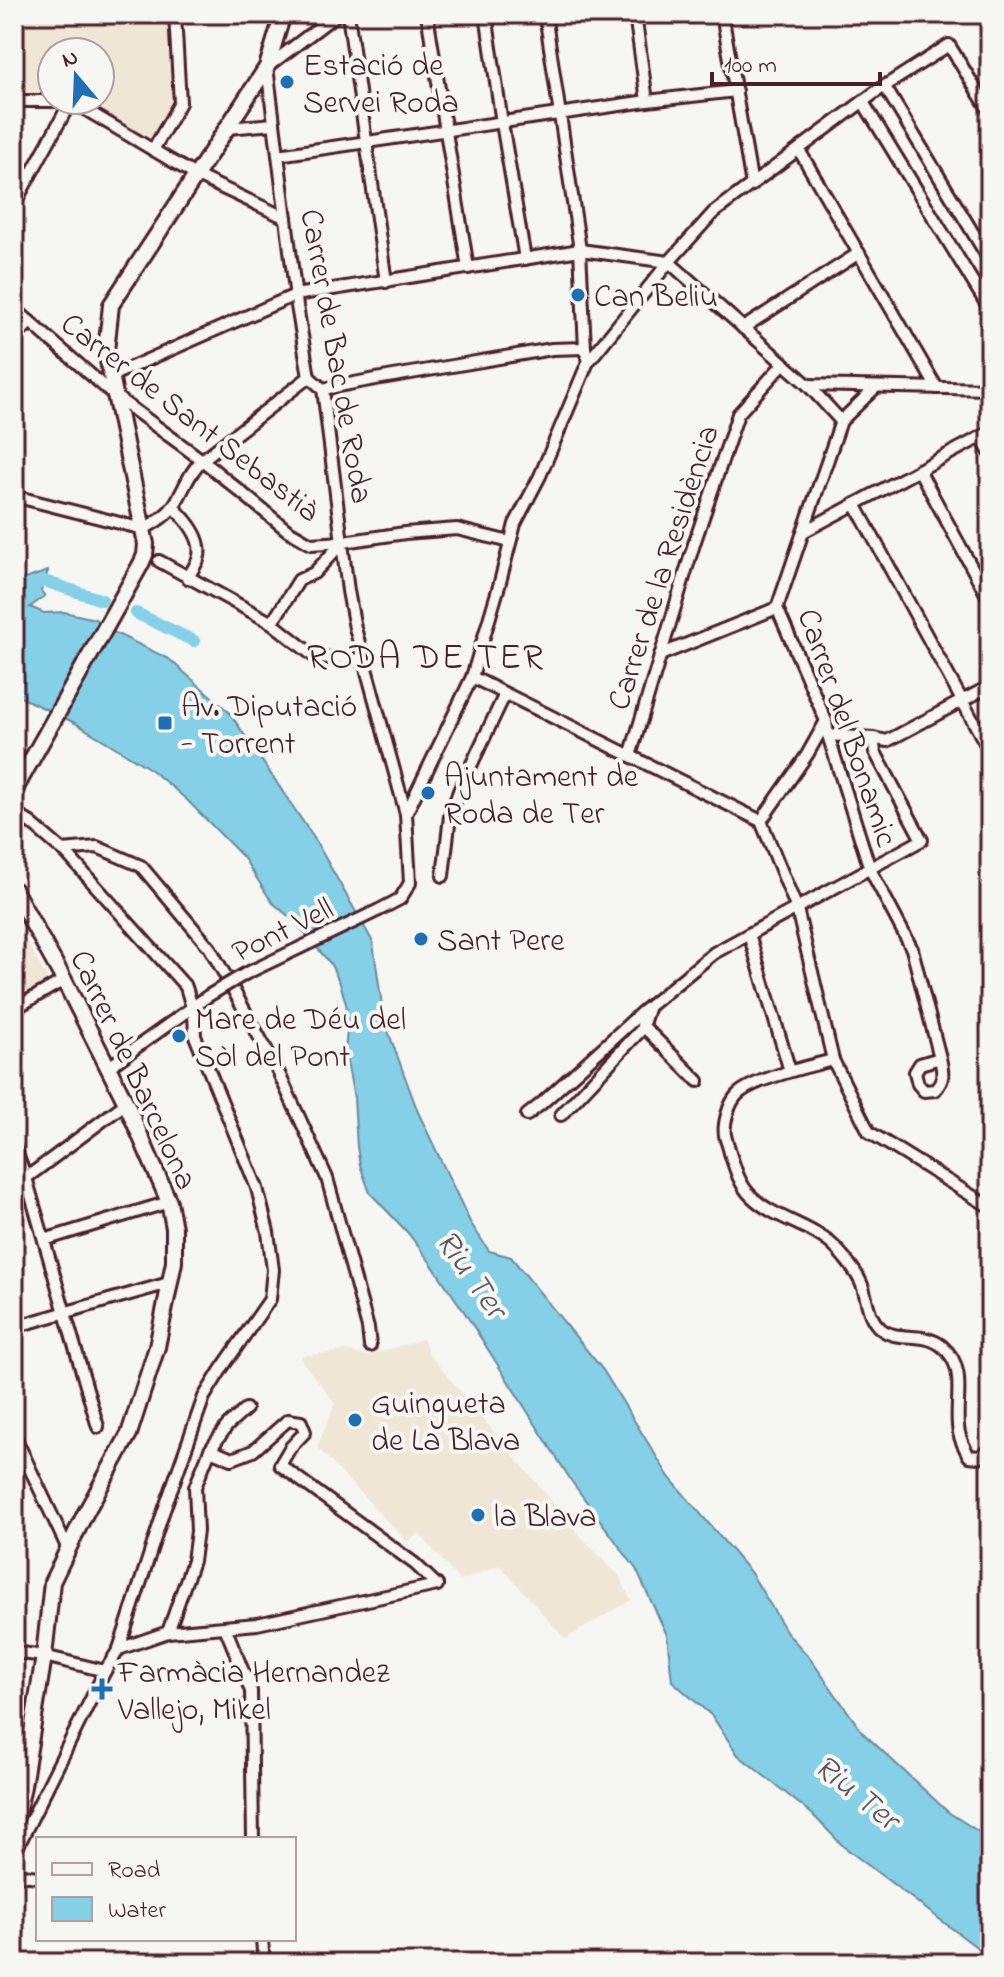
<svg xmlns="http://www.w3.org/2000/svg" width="1004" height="1977" font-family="'Indie Flower',sans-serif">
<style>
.built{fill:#efe6d6}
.water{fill:#85d0e6;stroke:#6d899b;stroke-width:2}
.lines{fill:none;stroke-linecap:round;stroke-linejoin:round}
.canal{stroke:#85d0e6;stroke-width:12}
.street-casing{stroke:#4a1f2b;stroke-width:16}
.secondary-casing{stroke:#4a1f2b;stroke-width:20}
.street{stroke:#f6f6f2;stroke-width:10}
.secondary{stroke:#f6f6f2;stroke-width:14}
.street-bridge-casing{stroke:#4a1f2b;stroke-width:16;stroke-linecap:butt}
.street-bridge{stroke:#f6f6f2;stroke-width:10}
.poi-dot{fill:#1f6fb2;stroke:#f6f6f2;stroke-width:3}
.labels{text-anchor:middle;stroke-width:8;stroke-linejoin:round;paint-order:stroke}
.poi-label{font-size:32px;fill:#4a1f2b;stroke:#f6f6f2;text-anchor:start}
.street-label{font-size:32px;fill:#4a1f2b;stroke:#f6f6f2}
.water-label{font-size:34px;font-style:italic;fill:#5c5463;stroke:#f6f6f2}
.quarter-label{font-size:36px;letter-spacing:2px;fill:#4a1f2b;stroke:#f6f6f2}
</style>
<rect width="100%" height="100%" fill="#f6f6f2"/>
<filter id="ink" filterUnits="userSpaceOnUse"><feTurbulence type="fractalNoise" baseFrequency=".0125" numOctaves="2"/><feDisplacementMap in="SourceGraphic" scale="16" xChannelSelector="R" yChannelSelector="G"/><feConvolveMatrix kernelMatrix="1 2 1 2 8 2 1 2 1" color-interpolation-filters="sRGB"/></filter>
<g filter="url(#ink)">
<g class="built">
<polygon points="14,14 174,14 177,100 151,141 81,100 100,100 100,52 52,52 52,93 14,92"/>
<polygon points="14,917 47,978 45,986 14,1003"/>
<polygon points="423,1339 429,1354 583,1539 619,1576 631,1600 565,1639 500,1565 460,1581 419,1533 407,1542 317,1447 335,1403 302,1361 301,1356 346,1351 367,1356"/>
</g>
<polygon class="water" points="48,571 41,591 45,596 30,607 44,613 64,612 95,619 111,631 169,659 229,712 314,838 373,942 384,1020 418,1112 470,1222 489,1251 511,1257 603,1370 669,1477 751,1573 788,1634 809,1657 863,1733 948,1812 990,1839 990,1962 979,1949 844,1847 812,1814 738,1755 712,1716 672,1681 667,1635 636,1569 572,1482 465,1313 430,1262 408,1233 370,1193 360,1165 357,1147 354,1098 345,1051 348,1019 346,1004 340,983 330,963 294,921 272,902 243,857 187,800 172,787 147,767 110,744 75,723 14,694 14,583"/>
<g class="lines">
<g class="canal">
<polyline points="14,592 44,581 102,600"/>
<polyline points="136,613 194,641"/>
</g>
<g class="street-casing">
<g id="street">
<polyline points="337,14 267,67 297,306 309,377 323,389 348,591 355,628 406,814 410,883 400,899 379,910"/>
<polyline points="348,14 386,282"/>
<polyline points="427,14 468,268"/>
<polyline points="486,14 502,123 525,259"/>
<polyline points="545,14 580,250 585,348 588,362"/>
<polyline points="635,14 647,101"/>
<polyline points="722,14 752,185"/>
<polyline points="885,87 990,261"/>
<polyline points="14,101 71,101 197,176 286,218"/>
<polyline points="863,102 990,310"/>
<polyline points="228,128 274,124"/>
<polyline points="153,150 180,103 175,14"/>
<polyline points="799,150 937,388"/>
<polyline points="278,155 647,101 736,91"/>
<polyline points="14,205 71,101"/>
<path d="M669 262 808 385 841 421 777 608 826 721 828 735 870 869 912 949 940 1058 920 1064 915 1072 918 1084 924 1091 935 1090C945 1079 943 1073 940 1058"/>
<polyline points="14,308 115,396 202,460 287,530 311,544 343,542 405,533 457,529 510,542"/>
<polyline points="743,328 859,253"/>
<polyline points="14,339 30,322"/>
<polyline points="111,376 295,295 580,250 669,262"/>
<polyline points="808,385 990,389"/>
<polyline points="323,389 370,380 552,349 585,348"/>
<polyline points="841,421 876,387"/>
<polyline points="981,437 990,453"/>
<polyline points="919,470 990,601"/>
<path d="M14 496 143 529C155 523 167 516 174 505 185 489 187 475 202 460L309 377"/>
<polyline points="855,504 990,752"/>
<path d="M173 507C187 520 205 540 198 560 195 566 191 572 188 578"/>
<polyline points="803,532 990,432"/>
<polyline points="159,561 272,623 315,657 364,660"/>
<polyline points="272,623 299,580 314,573 343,542"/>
<polyline points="660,655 777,608"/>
<polyline points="472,677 761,821 797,909 833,1060 869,1132 990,1207"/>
<polyline points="828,735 873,738 887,741 990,686"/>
<polyline points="630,756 694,544 738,414 783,364"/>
<polyline points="14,813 31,823 67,854 186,987 194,1014 195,1036 257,1188 268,1232 273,1270 270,1299 222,1368 204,1397 163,1513 119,1649 105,1671 14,1854"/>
<polyline points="406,814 472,677 499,586 515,524 540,476 588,362 669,262 713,213 877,91 949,45 990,112"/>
<polyline points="761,821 807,755 826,721"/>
<polyline points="62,850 97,847 141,866 210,948 276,1067 327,1178 368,1328 370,1346"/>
<polyline points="443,876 450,816 459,791 505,694"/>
<polyline points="749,934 790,1071"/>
<polyline points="14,1009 64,980"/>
<polyline points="642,1025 698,1081"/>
<path d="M833 1060C811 1066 752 1079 737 1095 729 1103 723 1124 725 1135 726 1141 729 1147 730 1153 735 1168 739 1184 751 1196 773 1218 805 1223 829 1242 840 1251 857 1272 862 1285 868 1300 867 1317 881 1329 898 1343 924 1330 943 1347 969 1369 953 1405 959 1433 961 1441 965 1449 969 1456L979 1457 990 1450"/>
<polyline points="109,1067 208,996"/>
<polyline points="527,1115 541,1104 642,1012 714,953 922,840 875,752 873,738"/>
<polyline points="561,1115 641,1030 648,1009"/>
<polyline points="14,1146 26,1178 98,1427"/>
<polyline points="14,1185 26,1178 126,1103"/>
<polyline points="44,1240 169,1202"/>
<polyline points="14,1327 169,1283"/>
<polyline points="14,1435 68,1549"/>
<polyline points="210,1450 232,1459 253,1451 288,1420 301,1422 305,1432 290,1448 280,1465 415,1564 437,1585"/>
<polyline points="225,1627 251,1691 253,1839"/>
<polyline points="168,1632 193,1561 197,1531 195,1487 210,1450 227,1426 246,1409"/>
<polyline points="119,1649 168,1632 257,1624 437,1585"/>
<polyline points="14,1652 44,1656 105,1671"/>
<polyline points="14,1874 38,1877"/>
<polyline points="262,1939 264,1963"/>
</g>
</g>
<g class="secondary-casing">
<g id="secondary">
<polyline points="14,791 141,564 145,555 146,544 106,351 111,305 267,67 283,14"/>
<polyline points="14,890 64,980 126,1103 169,1202 174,1228 174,1262 157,1347 129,1434 85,1514 52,1582 44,1656 23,1786 14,1829"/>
</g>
</g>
<use href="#street" class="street"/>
<use href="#secondary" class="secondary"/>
<g class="street-bridge-casing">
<polyline id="street-bridge" points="208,996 245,974 379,910"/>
</g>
<use href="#street-bridge" class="street-bridge"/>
</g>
</g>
<g class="poi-dot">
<circle cx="287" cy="82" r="8"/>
<circle cx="578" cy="295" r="8"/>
<rect x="157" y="715" width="16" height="16" rx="4"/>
<circle cx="428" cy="793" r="8"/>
<circle cx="421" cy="939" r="8"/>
<circle cx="179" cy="1036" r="8"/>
<circle cx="355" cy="1420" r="8"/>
<circle cx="478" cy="1515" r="8"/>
<path d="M98 1677h8v8h8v8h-8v8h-8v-8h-8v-8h8z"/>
</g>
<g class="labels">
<g class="poi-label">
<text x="303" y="75">Estació de<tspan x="303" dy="37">Servei Roda</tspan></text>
<text x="594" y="306">Can Beliu</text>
<text x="181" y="716">Av. Diputació<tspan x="181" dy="37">- Torrent</tspan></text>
<text x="444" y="786">Ajuntament de<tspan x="444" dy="37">Roda de Ter</tspan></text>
<text x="437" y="950">Sant Pere</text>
<text x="195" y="1029">Mare de Déu del<tspan x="195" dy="37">Sòl del Pont</tspan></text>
<text x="371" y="1413">Guingueta<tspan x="371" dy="37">de La Blava</tspan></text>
<text x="494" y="1526">la Blava</text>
<text x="118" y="1682">Farmàcia Hernandez<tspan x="118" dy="37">Vallejo, Mikel</tspan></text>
</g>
<g class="street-label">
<text transform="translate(338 356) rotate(80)" y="11">Carrer de Bac de Roda</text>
<text transform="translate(191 416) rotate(38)" y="11">Carrer de Sant Sebastià</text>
<text transform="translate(662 567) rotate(-72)" y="11">Carrer de la Residència</text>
<text transform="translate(849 727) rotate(71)" y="11">Carrer del Bonamic</text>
<text transform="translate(282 929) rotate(-26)" y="11">Pont Vell</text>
<text transform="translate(135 1069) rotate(65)" y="11">Carrer de Barcelona</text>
</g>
<g class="water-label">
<text transform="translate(473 1273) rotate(55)" y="12">Riu Ter</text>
<text transform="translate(858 1791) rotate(39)" y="12">Riu Ter</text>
</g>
<g class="quarter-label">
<text x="426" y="668">RODA DE TER</text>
</g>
</g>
<rect width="1004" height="1977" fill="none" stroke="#f6f6f2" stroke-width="48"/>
<rect x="24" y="24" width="956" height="1929" fill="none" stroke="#4a1f2b" stroke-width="3" filter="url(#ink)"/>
<rect x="36" y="1837" width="260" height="104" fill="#f6f6f2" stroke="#b1a0a2" stroke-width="2"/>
<rect x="52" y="1863" width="40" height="12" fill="#f6f6f2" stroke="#b1a0a2" stroke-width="2"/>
<text x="108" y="1877" font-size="24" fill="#4a1f2b">Road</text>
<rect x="52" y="1897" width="40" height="24" fill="#85d0e6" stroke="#b1a0a2" stroke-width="2"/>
<text x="108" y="1917" font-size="24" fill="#4a1f2b">Water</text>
<g transform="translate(76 76) rotate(341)"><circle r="38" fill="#f6f6f2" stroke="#b1a0a2" stroke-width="2"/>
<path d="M0-6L14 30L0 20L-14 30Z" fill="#1f6fb2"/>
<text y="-12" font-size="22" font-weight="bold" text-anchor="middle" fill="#4a1f2b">N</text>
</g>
<path d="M712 72v12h168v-12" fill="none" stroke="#4a1f2b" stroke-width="4"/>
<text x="724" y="72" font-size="24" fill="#4a1f2b" stroke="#f6f6f2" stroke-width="6" paint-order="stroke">100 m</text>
</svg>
